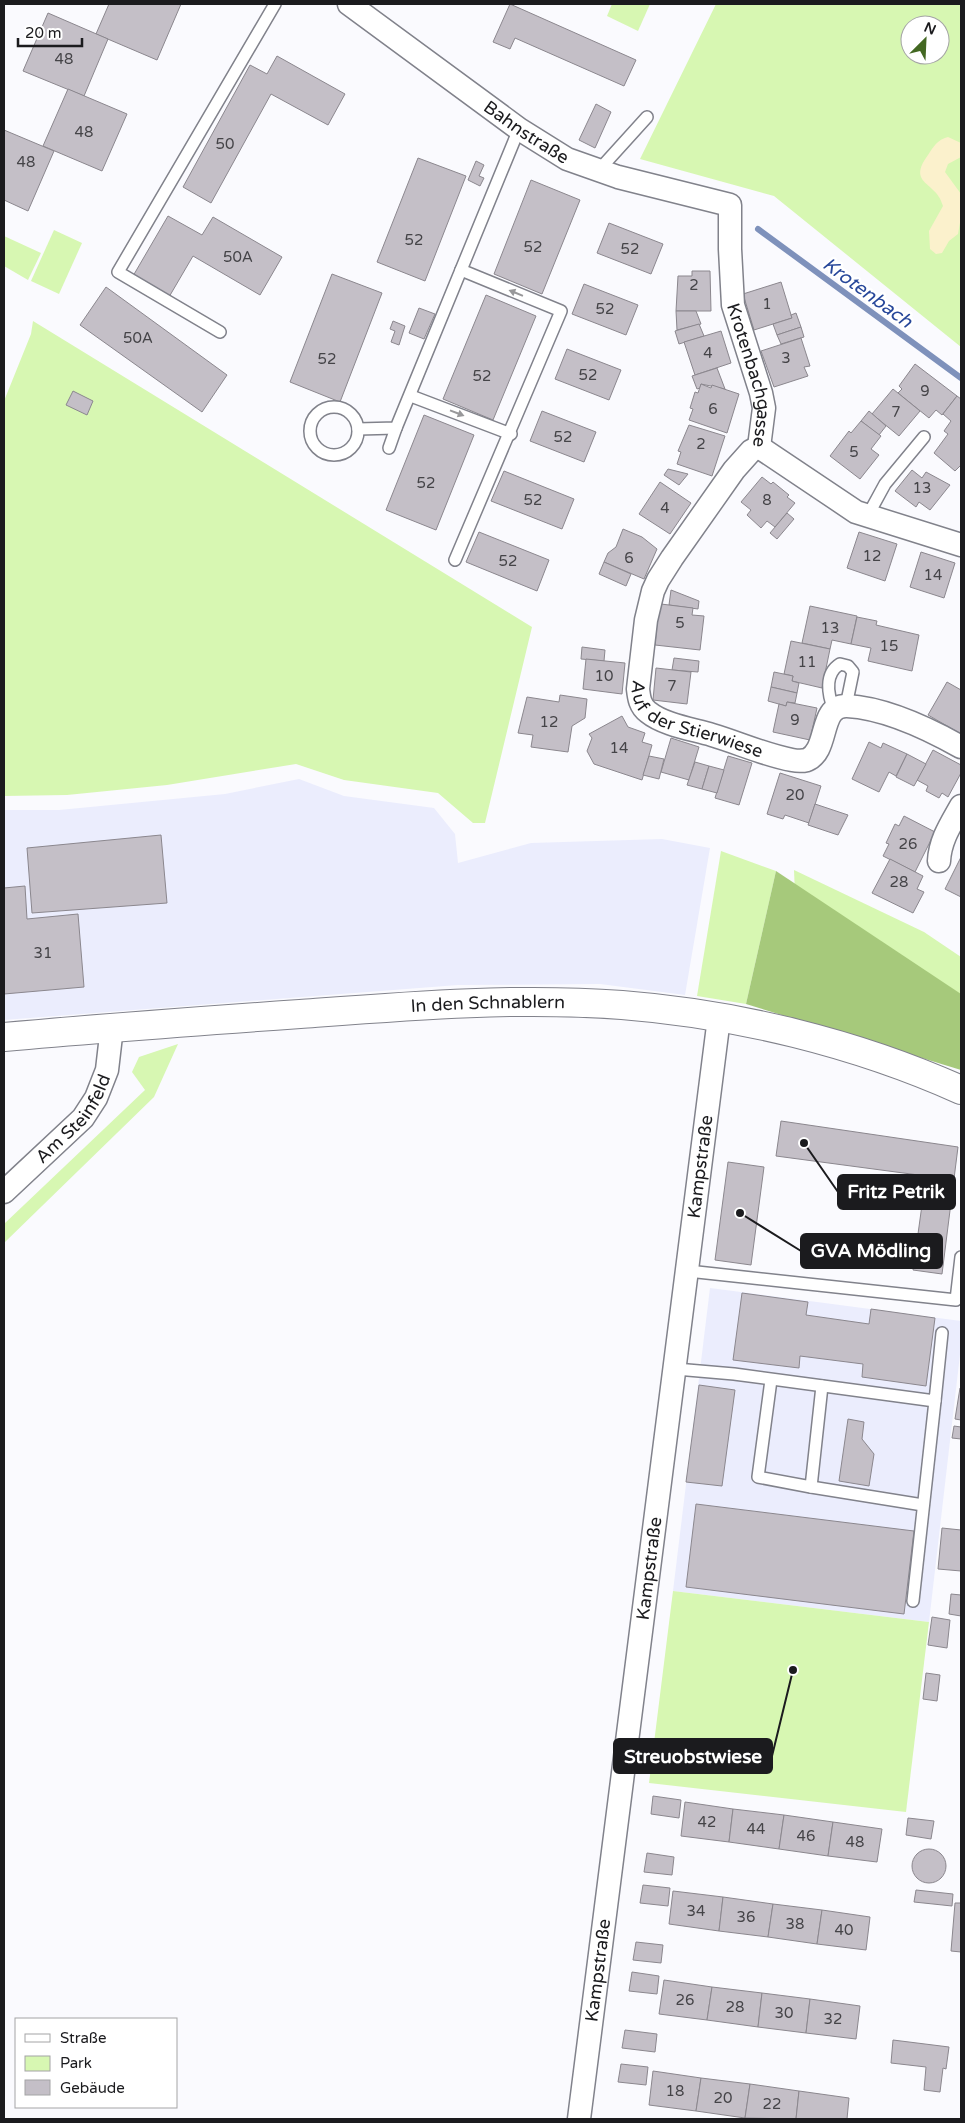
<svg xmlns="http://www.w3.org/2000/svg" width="965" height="2123" font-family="'Varela Round',sans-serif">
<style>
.built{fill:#ebedfd}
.green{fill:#d7f7b2;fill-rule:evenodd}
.forest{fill:#a6c97b}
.sand{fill:#fbf1cc}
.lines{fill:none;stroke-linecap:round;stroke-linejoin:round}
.stream{stroke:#7e91bb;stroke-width:6}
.building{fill:#c4bfc7;stroke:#8b878e}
.service-casing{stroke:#81828b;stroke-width:14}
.minor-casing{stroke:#81828b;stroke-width:25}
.tertiary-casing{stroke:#81828b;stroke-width:30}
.service{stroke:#fff;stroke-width:11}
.minor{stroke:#fff;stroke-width:22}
.tertiary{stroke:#fff;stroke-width:28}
.oneway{fill:#98989a}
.labels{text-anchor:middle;stroke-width:5;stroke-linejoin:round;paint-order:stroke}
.number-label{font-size:15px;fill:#454448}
.street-label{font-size:18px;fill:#1b1b1e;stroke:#fff}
.water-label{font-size:19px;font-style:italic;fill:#27479a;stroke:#fff}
.leader{fill:none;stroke:#1b1b1e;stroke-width:2}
.callout-dot{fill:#1b1b1e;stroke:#fff;stroke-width:2}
.callout{fill:#1b1b1e;stroke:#1b1b1e;stroke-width:2}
.callout-label{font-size:19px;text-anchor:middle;font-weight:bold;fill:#fff}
</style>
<rect width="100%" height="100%" fill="#fafafe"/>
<g class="built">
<polygon points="299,779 344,796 434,808 455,834 458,863 531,843 662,839 710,848 685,995 600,984 458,985 4,1020 4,810 59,810 225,794"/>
<polygon points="710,1288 961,1321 961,1346 929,1622 673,1591"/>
</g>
<g class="green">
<polygon points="612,4 650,4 638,31 607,16"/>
<path d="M716 4H961V347L774 196 640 159ZM910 25H940V55H910Z"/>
<polygon points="54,230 82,243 59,294 31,281"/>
<polygon points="4,236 41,253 28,280 4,266"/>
<polygon points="33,321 532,627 485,823 473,823 438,793 344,780 296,764 167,785 67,795 4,796 4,401 31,334"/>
<polygon points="721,851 776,871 746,1004 697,996"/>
<polygon points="794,870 924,932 961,957 961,1051 797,944"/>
<polygon points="178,1044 154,1097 4,1243 4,1224 145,1090 132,1072 139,1057"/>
<polygon points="673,1591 929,1622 906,1812 649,1783"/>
</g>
<polygon class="forest" points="776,871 961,994 961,1070 746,1004"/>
<path class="sand" d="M948 137 961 143V157L948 164 945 172 961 194V217L958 234 949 241 942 253 936 254 930 249 929 231 943 206C937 181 906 185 928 155 934 146 937 140 948 137Z"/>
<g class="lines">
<polyline class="stream" points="758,229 961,378"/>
</g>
<g class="building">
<polygon points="109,4 181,4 157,60 96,34"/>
<polygon points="510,4 636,60 624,86 515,38 510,49 493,42"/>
<polygon points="48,13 108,39 84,96 23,71"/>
<polygon points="277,56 345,94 328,125 271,94 211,203 183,187 250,65 267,74"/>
<polygon points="68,89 127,114 102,171 43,146"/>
<polygon points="596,104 611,112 595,148 579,140"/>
<polygon points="4,130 54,151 28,211 4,200"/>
<polygon points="418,158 466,176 425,281 377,262"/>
<polygon points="476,161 484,165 479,176 484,178 480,186 468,180"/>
<polygon points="531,180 580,200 542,294 494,274"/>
<polygon points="168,216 202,235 213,217 282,257 260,295 193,256 169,297 133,276"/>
<polygon points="609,223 663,244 651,274 597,253"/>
<polygon points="692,271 710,271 711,311 676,311 678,276 692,276"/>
<polygon points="332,274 382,293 340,402 290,382"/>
<polygon points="781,282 792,318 754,330 743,294"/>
<polygon points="584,284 638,305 626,335 572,314"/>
<polygon points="106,287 227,375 202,412 80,325"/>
<polygon points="486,295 536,316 493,420 443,399"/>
<polygon points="419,308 435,314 424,339 409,333"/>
<polygon points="676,311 696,311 701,324 677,330"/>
<polygon points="796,313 801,327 777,335 773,324 792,318 791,315"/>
<polygon points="393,321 405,326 399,345 391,342 395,331 390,329"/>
<polygon points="699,324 704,336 679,344 675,331"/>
<polygon points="801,327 804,337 781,344 777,335"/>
<polygon points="721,331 731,363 695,375 684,342"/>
<polygon points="801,338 810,366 804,367 808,376 774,387 761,351"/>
<polygon points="567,349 621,370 609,400 555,379"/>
<polygon points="915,364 957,396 942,415 936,410 929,418 898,393 902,389 899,386"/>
<polygon points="717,368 725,389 701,384 700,388 697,389 692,376"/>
<polygon points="701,384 711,388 712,385 739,394 727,433 689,420 693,409 690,408 695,392 698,393"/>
<polygon points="893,389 920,411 899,436 872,414"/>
<polygon points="73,391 93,401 87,415 66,405"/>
<polygon points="957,396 961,399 961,465 955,471 934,453 948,434 944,431 951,421 943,414"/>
<polygon points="542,411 596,432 584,462 530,441"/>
<polygon points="869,411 886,426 879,435 861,421"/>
<polygon points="424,415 474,435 436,530 386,510"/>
<polygon points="861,421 881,436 871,449 879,455 860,479 830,456 849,431 851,433"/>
<polygon points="689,425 725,436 712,476 677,464 681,452 678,451"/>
<polygon points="668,469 688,474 679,485 664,475"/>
<polygon points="912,470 922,478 926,472 950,485 930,510 919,502 916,507 895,491"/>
<polygon points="504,471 574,499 562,529 491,501"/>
<polygon points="762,477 771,484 773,482 789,495 787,497 795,503 775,527 767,521 761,528 747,515 751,510 741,502"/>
<polygon points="660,482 691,503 670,534 639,514"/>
<polygon points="787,513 794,519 777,539 770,533"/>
<polygon points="623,529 642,537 657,549 644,579 604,562 608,553 616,547"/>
<polygon points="479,532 549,560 537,591 466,562"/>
<polygon points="859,532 897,544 885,581 847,568"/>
<polygon points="921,552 955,563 944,598 910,587"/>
<polygon points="604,562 631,574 626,586 599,574"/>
<polygon points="671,590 699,601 698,609 669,605"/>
<polygon points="661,604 693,608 692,615 704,616 700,650 655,645 658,611 660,612"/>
<polygon points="810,606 857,616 851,644 832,640 830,649 802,643"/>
<polygon points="857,617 877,621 876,625 919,635 912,671 868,661 871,648 851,644"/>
<polygon points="791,641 830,649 822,688 792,681 793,676 784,674"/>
<polygon points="582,647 605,650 604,661 581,659"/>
<polygon points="674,658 699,661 698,672 672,670"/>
<polygon points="586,659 625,663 622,694 583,689"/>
<polygon points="656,668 691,672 687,704 653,700"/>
<polygon points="774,672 793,676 792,681 799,683 797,693 771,687"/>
<polygon points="947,682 961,690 961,734 928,715"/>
<polygon points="771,687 797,693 795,703 787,702 786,706 768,701"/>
<polygon points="560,695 587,699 585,718 572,726 568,752 531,747 533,735 518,733 527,697 559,702"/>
<polygon points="787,702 817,708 810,740 773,732 779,704 786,706"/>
<polygon points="622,716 628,727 645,733 642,742 652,745 642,780 594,764 587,751 592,738 589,734"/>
<polygon points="671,738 699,747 689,780 661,772"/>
<polygon points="869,742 881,748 883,743 907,754 896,776 889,772 879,792 852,779"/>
<polygon points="933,750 961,765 961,773 948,797 942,793 939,798 926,791 928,786 917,780"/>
<polygon points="907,754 926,764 914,786 896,777"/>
<polygon points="649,756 664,759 659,779 643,775"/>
<polygon points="728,756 752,763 739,805 715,798"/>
<polygon points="695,762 709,766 702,789 687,785"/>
<polygon points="709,766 724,770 717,793 702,789"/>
<polygon points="780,773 821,786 809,823 785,815 783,819 767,814"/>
<polygon points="815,804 848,815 838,835 808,825"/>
<polygon points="904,816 935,832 915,872 883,856 889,844 886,843 895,824 899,826"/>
<polygon points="161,835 167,903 32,913 27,848"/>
<polygon points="961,857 961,897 945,889"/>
<polygon points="890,859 923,876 917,889 924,892 913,913 872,893"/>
<polygon points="25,886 27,919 78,914 84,987 4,994 4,888"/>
<polygon points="781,1121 958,1147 942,1274 913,1270 926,1176 776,1156"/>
<polygon points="728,1162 764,1167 751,1265 715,1260"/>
<polygon points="742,1293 808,1302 806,1315 869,1324 871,1309 935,1318 926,1386 862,1377 863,1364 800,1356 799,1368 733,1360"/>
<polygon points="699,1385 735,1390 722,1486 686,1482"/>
<polygon points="960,1388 961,1388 961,1420 955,1419"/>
<polygon points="848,1419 864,1422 862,1439 874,1454 869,1486 839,1481"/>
<polygon points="954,1426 961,1427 961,1439 952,1438"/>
<polygon points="696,1504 914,1531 904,1614 686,1587"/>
<polygon points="942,1528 961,1530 961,1571 938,1569"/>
<polygon points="951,1594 961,1595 961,1616 949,1614"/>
<polygon points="932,1617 950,1620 947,1648 928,1645"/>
<polygon points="926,1673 940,1675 937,1701 923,1699"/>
<polygon points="653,1796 681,1800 679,1818 651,1814"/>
<polygon points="685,1802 733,1809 729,1842 681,1836"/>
<polygon points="733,1809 784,1815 779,1849 729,1842"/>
<polygon points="784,1815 833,1822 828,1856 779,1849"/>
<polygon points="908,1818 934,1821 931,1839 906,1835"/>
<polygon points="833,1822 882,1829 877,1862 828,1856"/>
<circle cx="929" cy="1866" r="17"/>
<polygon points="647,1853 674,1857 672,1875 644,1872"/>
<polygon points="643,1885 670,1888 668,1906 640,1903"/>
<polygon points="916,1890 953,1894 952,1906 914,1902"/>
<polygon points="673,1891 723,1897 719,1931 669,1924"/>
<polygon points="723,1897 773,1904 768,1937 719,1931"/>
<polygon points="955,1903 961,1903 961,1952 951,1951"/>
<polygon points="773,1904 822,1910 817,1944 768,1937"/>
<polygon points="822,1910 870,1917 866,1950 817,1944"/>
<polygon points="636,1942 663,1945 661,1963 633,1960"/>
<polygon points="632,1972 659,1976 657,1994 629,1991"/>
<polygon points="664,1980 712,1987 707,2020 659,2014"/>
<polygon points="712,1987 762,1993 758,2027 707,2020"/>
<polygon points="762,1993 810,1999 806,2033 758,2027"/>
<polygon points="810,1999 860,2006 856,2039 806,2033"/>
<polygon points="625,2030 657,2034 655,2052 622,2048"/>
<polygon points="893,2040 949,2047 946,2069 943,2068 940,2092 924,2090 926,2067 891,2063"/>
<polygon points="621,2064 648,2067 646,2085 618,2082"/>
<polygon points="653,2071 701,2078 696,2111 649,2105"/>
<polygon points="701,2078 750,2084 745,2118 696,2111"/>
<polygon points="750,2084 799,2091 796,2119 745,2118"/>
<polygon points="799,2091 849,2098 847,2119 796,2119"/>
</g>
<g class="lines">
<g class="service-casing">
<g id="service">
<polyline points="599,170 647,117"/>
<polyline points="220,332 118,272 275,4"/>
<polyline points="411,396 511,434"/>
<circle cx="334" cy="431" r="24"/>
<polyline points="358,429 396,428 519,129"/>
<polyline points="389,448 396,428"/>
<polyline points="867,517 885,484 924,437"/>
<polyline points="455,560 561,311 461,270"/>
<path d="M834 710C828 695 824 674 840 664L848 666 853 672 846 706"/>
<polyline points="688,1271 956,1300 961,1257"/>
<polyline points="676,1369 734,1374 935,1401 942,1333"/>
<polyline points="771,1380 758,1477 811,1487 822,1386"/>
<polyline points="811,1487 923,1505"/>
<polyline points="913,1601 935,1401"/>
</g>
</g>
<g class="minor-casing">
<g id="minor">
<path id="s1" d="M349 4 519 129 567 159 618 177 730 205V249L733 305 761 393 764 408 759 447"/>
<path id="s2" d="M759 447 751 451 734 470 672 558 658 580 653 591 646 620 638 689C639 698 640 706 648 712 664 725 692 729 712 735 739 743 765 755 792 760 797 761 803 761 807 760 830 750 818 705 847 706 885 708 929 729 961 747"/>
<polyline points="759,447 856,512 961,545"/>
<path d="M939 861C940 840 951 824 961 806"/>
<path id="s3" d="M4 1192 83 1118 96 1098 107 1070 112 1027"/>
<path id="s4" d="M579 2119 719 1018"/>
</g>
</g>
<g class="tertiary-casing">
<g id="tertiary">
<path id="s5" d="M4 1037C103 1028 201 1021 300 1014 407 1006 515 997 622 1005 737 1014 856 1043 961 1090"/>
</g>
</g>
<use href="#service" class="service"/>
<use href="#minor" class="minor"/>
<use href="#tertiary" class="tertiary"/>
</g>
<defs><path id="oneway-solid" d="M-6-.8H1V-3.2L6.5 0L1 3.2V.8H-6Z" transform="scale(1.25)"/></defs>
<g class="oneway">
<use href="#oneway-solid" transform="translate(516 293) rotate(-158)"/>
<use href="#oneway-solid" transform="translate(457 413) rotate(21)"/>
</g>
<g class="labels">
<g class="number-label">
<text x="64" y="64">48</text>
<text x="84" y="137">48</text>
<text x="225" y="149">50</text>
<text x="26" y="167">48</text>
<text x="414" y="245">52</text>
<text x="533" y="252">52</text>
<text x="630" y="254">52</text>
<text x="238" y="262">50A</text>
<text x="694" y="290">2</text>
<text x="767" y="309">1</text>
<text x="605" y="314">52</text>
<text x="138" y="343">50A</text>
<text x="708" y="358">4</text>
<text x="786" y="363">3</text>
<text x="327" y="364">52</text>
<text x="588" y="380">52</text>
<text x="482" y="381">52</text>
<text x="925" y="396">9</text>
<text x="713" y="414">6</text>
<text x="896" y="417">7</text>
<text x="563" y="442">52</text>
<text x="701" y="449">2</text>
<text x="854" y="457">5</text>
<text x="426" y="488">52</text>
<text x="922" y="493">13</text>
<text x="533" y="505">52</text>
<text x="767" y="505">8</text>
<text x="665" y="513">4</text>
<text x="872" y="561">12</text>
<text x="629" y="563">6</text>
<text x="508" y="566">52</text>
<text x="933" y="580">14</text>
<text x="680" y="628">5</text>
<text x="830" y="633">13</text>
<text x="889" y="651">15</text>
<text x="807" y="667">11</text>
<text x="604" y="681">10</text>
<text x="672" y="691">7</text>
<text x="795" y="725">9</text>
<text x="549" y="727">12</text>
<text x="619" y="753">14</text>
<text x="795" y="800">20</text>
<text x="908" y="849">26</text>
<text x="899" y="887">28</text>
<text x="43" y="958">31</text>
<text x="707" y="1827">42</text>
<text x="756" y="1834">44</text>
<text x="806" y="1841">46</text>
<text x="855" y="1847">48</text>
<text x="696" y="1916">34</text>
<text x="746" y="1922">36</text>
<text x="795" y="1929">38</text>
<text x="844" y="1935">40</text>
<text x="685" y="2005">26</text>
<text x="735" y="2012">28</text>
<text x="784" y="2018">30</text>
<text x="833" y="2024">32</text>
<text x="675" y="2096">18</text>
<text x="723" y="2103">20</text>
<text x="772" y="2109">22</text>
</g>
<g class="street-label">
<text dy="6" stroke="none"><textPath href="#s1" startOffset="219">Bahnstraße</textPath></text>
<text dy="6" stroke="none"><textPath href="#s1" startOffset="610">Krotenbachgasse</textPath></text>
<text dy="6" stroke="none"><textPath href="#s2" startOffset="349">Auf der Stierwiese</textPath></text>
<text dy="6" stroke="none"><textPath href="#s5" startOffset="485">In den Schnablern</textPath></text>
<text dy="6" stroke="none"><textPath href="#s3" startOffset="102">Am Steinfeld</textPath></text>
<text dy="6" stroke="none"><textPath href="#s4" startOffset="960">Kampstraße</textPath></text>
<text dy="6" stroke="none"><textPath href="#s4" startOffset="555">Kampstraße</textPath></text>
<text dy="6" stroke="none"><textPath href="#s4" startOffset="150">Kampstraße</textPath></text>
</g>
<g class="water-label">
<text transform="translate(868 292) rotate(36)" y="7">Krotenbach</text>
</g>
</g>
<path class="leader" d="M804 1143L838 1192M740 1213L801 1251M793 1670L772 1756"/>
<g class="callout-dot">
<circle cx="804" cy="1143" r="5"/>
<circle cx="740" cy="1213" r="5"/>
<circle cx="793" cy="1670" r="5"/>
</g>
<g class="callout">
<rect x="838" y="1175" width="117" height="34" rx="5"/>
<rect x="801" y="1234" width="141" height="34" rx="5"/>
<rect x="614" y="1739" width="158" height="34" rx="5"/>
</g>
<g class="callout-label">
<text x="896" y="1198">Fritz Petrik</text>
<text x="871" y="1257">GVA Mödling</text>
<text x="693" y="1763">Streuobstwiese</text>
</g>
<rect width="965" height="2123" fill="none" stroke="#1b1b1e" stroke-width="10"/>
<rect x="15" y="2018" width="162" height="90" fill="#ffffff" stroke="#a4a4a5"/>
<rect x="25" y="2034" width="25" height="8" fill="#ffffff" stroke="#a4a4a5"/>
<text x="60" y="2043" font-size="15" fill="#1b1b1e">Straße</text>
<rect x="25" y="2056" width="25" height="15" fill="#d7f7b2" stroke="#a4a4a5"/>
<text x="60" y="2068" font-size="15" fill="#1b1b1e">Park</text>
<rect x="25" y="2080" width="25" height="15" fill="#c4bfc7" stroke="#a4a4a5"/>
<text x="60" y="2093" font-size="15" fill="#1b1b1e">Gebäude</text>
<g transform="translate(925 40) rotate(24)"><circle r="24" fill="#ffffff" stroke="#a4a4a5"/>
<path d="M0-4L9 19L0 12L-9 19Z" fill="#436822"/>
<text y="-8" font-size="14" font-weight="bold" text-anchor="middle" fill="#1b1b1e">N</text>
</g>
<path d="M18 38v8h64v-8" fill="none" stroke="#1b1b1e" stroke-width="2.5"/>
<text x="25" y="38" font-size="15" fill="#1b1b1e" stroke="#ffffff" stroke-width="4" paint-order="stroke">20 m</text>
</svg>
